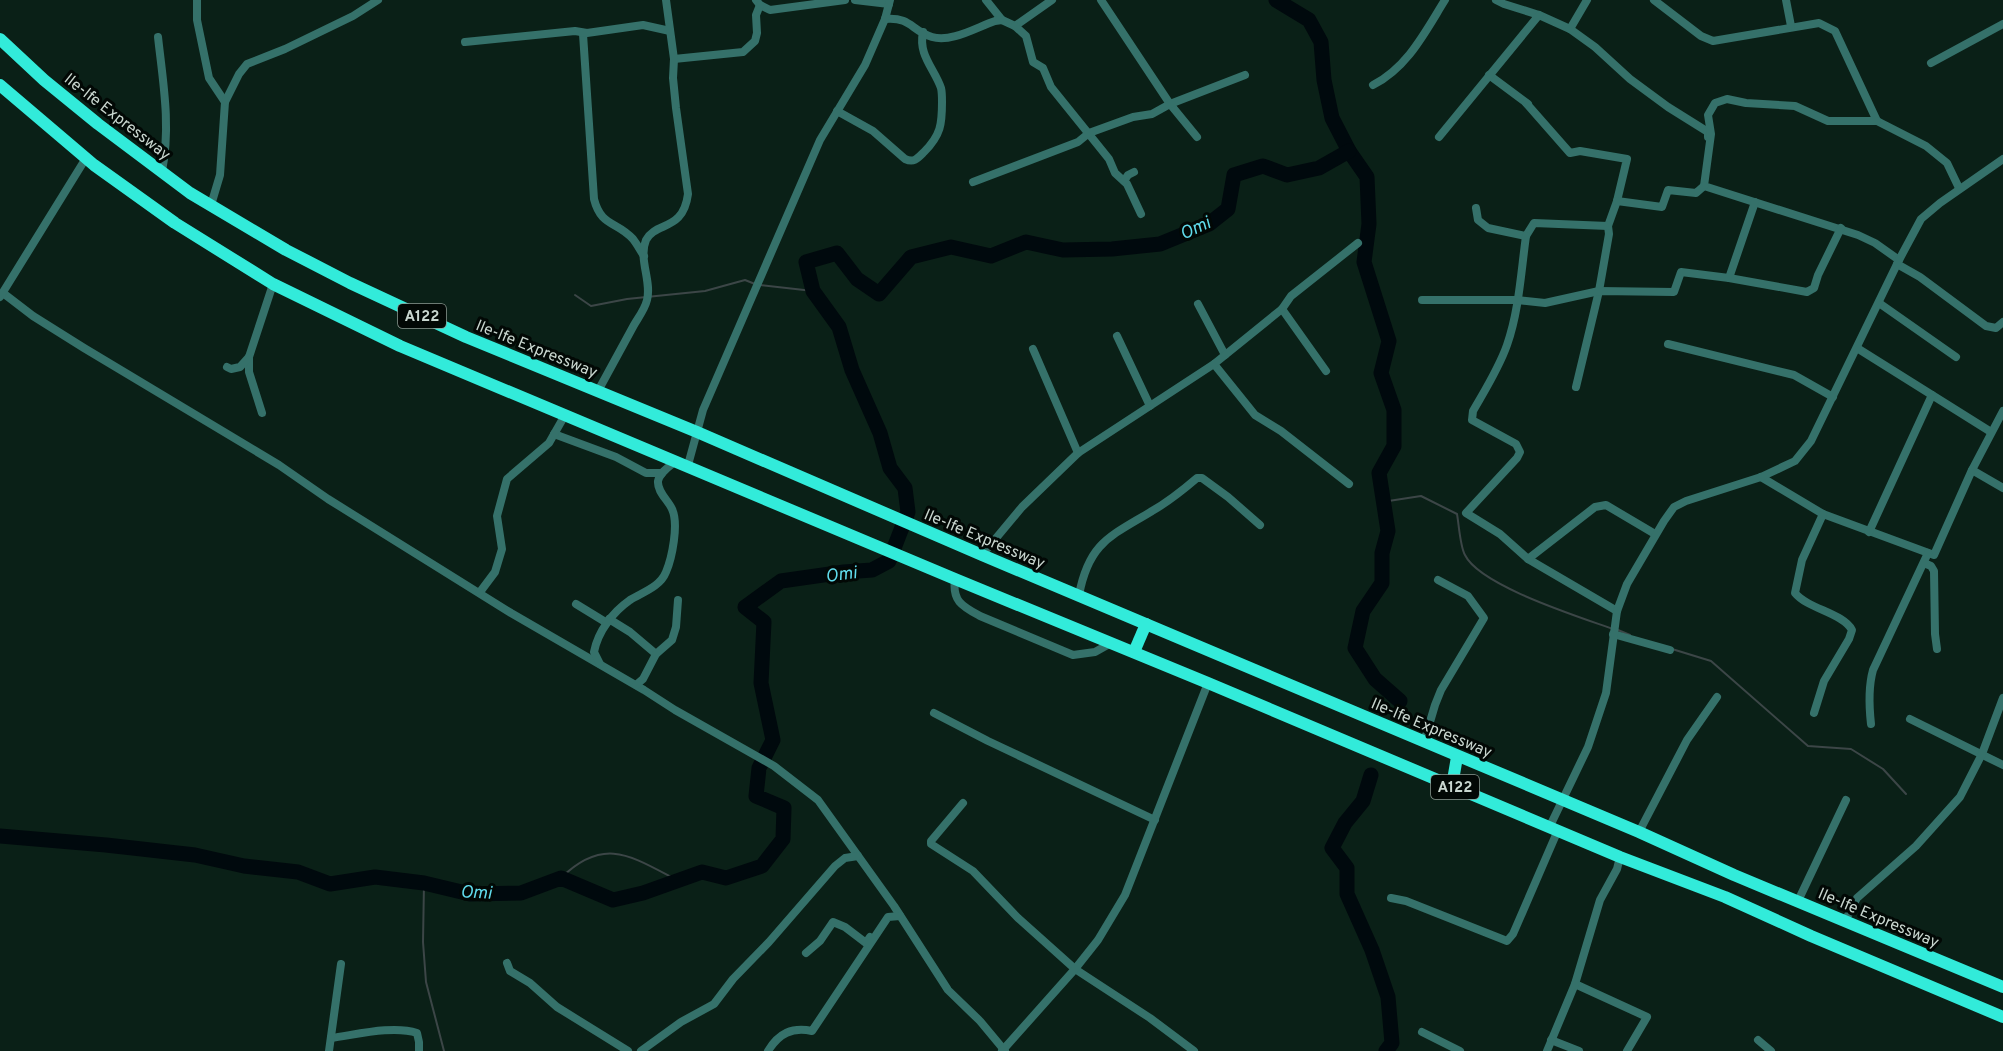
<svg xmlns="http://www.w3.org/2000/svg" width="2003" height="1051" font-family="Overpass,sans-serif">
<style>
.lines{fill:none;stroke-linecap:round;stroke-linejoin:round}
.stream{stroke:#3c4647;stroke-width:2}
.river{stroke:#00090d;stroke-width:15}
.minor{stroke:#35716a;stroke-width:8}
.highway{stroke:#32ebda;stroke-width:12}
.labels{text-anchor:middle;stroke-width:6;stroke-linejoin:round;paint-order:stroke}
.shield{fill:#020805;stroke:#8d9892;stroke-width:1.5}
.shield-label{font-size:15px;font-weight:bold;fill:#c9d6cf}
.street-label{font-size:16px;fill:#c9d6cf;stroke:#020805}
.water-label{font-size:18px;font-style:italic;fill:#60dcec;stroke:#020805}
</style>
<rect width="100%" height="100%" fill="#0a2017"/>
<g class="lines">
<g class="stream">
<polyline points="760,285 813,291"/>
<polyline points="575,295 591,306 627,299 705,291 745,280 755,284"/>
<path d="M1382 502 1421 496 1457 514C1459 525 1460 546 1465 555 1480 586 1580 617 1613 629"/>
<polyline points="1618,630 1630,635"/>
<polyline points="1672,649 1711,661 1808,746 1851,749 1883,769 1906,794"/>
<path d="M561 878C604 836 631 856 677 880"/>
<polyline points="424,883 423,942 426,982 444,1051"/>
</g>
<g class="river">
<polyline points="1276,0 1309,20 1321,42 1324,80 1332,118 1349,151 1367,177 1369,224 1364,262 1389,341 1381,373 1394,410 1394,446 1379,473 1388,531 1382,553 1382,583 1363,611 1355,648 1375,679 1400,701"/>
<polyline points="1371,775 1363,801 1345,823 1332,848 1347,868 1347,894 1372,950 1388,997 1392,1043 1386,1051"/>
<polyline points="0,836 106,845 195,855 244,866 298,872 330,884 375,877 424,883 470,894 521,893 561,878 613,900 643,893 702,872 726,878 762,866 783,839 784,808 756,796 759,768 773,740 761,683 764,622 745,607 781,581 844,572 872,570 889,561 908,512 905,488 890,468 880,433 852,370 839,327 813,291 806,262 837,253 857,279 879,294 911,257 951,247 991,256 1026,242 1063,250 1112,249 1160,244 1209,224 1228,209 1234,175 1263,166 1287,175 1319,168 1349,151"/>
</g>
<g class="minor">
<polyline points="197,0 197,20 209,78 225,102 220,175 211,205"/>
<polyline points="756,0 760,5 770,10 845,0"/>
<polyline points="855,0 889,4"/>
<polyline points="986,0 1002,20"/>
<polyline points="1101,0 1170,104 1197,137"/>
<polyline points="1496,0 1504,4 1539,15 1570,29 1595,47 1630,79 1668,107 1708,132 1708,137"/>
<polyline points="1654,0 1701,36 1713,41 1819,23 1835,31 1877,121 1926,146 1947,163 1959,188"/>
<polyline points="1786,0 1791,26"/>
<path d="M885 19C912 17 910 30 932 37 951 43 977 27 995 21L1002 20 1015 26 1052 0"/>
<polyline points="1015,26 1026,36 1033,62 1043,68 1051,87 1109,159 1115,173 1127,184 1141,214"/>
<polyline points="1570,29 1587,0"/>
<path d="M583 34 594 199C601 227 617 221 633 239 637 244 640 250 644 256"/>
<path d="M158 37C163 82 171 126 162 171"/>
<polyline points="465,42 575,31 587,33 643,25 670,31"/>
<polyline points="674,59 743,52 755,41 757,33 756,15 760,5"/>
<polyline points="1931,63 2003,24"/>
<polyline points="1489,75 1528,104"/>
<path d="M1373 85C1408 67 1425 32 1445 0"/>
<polyline points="225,102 239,74 247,64 285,49 353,16 378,0"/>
<polyline points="1526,103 1570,153 1580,151 1627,159 1617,201 1608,226 1609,234 1599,291 1576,387"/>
<path d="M837 111 873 131 905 159C914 163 917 159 924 152 941 135 942 124 942 102 942 97 942 92 941 88 934 68 918 55 923 32"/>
<polyline points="1877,121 1828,121 1795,106 1746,103 1727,99 1715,103 1708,115 1711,134 1704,186 1858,235 1875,243 1899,260"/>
<polyline points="1439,137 1539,15"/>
<polyline points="1124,181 1128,175 1134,172"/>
<polyline points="973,182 1078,142 1089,133 1133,117 1152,114 1170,104 1245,75"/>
<polyline points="1617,201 1662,207 1668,190 1696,193 1704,186"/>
<polyline points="1476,208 1478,220 1488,228 1526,236 1534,223 1608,226"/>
<path d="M1526 236C1521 272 1519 311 1507 345 1499 368 1485 390 1473 411L1472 420 1516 444 1520 452 1517 458 1466 513 1500 534 1528 559 1617 611"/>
<polyline points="1897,264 1920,277 1986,326 1996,328 2003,322"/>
<polyline points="1729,278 1755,202"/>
<polyline points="3,293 33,316 84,348 279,465 328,499 511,613 644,690 675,710 774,766 818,800 894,906 948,990 980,1021 1005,1051"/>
<polyline points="0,297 86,158"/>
<polyline points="1422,300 1517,300 1545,303 1599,291 1674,292 1681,272 1729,278 1807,292 1814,288 1818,275 1841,228"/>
<polyline points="1879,303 1956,357"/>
<polyline points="1198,304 1225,355"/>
<polyline points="1282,309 1326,371"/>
<polyline points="1117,336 1150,406"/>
<polyline points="1668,344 1794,375 1833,397"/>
<polyline points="1857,348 1991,432"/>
<polyline points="1033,349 1078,453"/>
<polyline points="249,357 249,372 262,413"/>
<polyline points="1214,364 1255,415 1281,431 1349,484"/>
<polyline points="227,367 231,369 240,367 249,357 273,284"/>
<path d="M598 391C610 369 622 347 634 325 638 318 645 309 647 300 652 281 638 259 646 240 656 221 683 232 688 194L676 108 673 78 674 59 666 0"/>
<polyline points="554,434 616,457 646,473 662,473"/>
<polyline points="688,465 703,410 820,140 865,65 885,19 890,0"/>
<polyline points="1972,470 2003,488"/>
<polyline points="1761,477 1823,514 1934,555 1972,470 2003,411"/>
<polyline points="1869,532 1932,395"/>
<polyline points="982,555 1022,507 1078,453 1214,364 1282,309 1291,296 1358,243"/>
<polyline points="1528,559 1595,507 1606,505 1655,534"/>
<polyline points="1924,563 1931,566 1934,571 1935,634 1937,649"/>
<path d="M955 579C952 601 962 606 980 616L1073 655 1095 652 1111 643"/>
<polyline points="480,592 495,572 502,549 497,516 507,479 549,443 565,415"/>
<path d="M1079 595C1089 542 1111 536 1152 511 1168 502 1183 490 1197 478H1202L1228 497 1260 525"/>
<polyline points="576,604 607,623"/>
<polyline points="609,619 630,632 656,654"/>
<polyline points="1613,634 1670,650"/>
<path d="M600 664 594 652C598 631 613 612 630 600 643 592 660 587 666 572 672 558 679 524 672 509 668 500 657 492 658 481 660 472 670 466 676 461"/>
<polyline points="636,685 643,679 656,654 672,640 676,627 678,600"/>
<polyline points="934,713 988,741 1155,820"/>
<path d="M1814 713 1824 681 1849 639 1852 630C1843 613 1808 609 1795 593L1802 560 1823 514"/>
<polyline points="1910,719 2003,765"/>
<path d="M1871 724C1869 706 1868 688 1873 670L1928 553"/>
<polyline points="1424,742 1435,705 1441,690 1484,618 1468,596 1438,580"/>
<polyline points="963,803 931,841 931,844 973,871 1018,918 1075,969 1150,1018 1194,1051"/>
<polyline points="1550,826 1588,747 1606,693 1617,611 1627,584 1664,521 1674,507 1686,501 1761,477 1795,461 1811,441 1899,260 1921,219 1940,203 2003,159"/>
<polyline points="1639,832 1687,740 1717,697"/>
<polyline points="1391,898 1406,901 1507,941 1513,934 1558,830"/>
<polyline points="1798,901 1846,800"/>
<polyline points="1845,921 1857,898 1916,846 1960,797 1982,754 2003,698"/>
<polyline points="806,953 820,941 833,922 845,927 866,943 870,937"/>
<polyline points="507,963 510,971 530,983 557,1007 628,1051"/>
<polyline points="1575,984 1647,1017 1627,1051"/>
<polyline points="1422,1032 1460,1051"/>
<path d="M331 1038C355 1035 393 1025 417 1033L419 1042V1051"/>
<polyline points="1551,1040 1579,1051"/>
<polyline points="1758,1040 1771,1051"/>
<polyline points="329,1051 341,964"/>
<polyline points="641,1051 681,1022 714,1004 733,979 769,942 835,866 845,858 858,856"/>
<path d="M768 1051C779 1033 792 1027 812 1031L888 917 900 916"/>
<polyline points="1002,1051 1075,969 1098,940 1125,895 1208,683"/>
<polyline points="1547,1051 1575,984 1600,900 1617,869 1620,857"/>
</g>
<g class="highway">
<polyline points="0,39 44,80 98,124 190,193 286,250 350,283 466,337 697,432 982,555 1639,832 1734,875 2003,987"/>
<polyline points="0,85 94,165 175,223 273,284 400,346 955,579 1208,683 1620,857 1725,897 1811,936 2003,1017"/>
<polyline points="1134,652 1146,624"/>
<polyline points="1452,786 1457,757"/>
</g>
</g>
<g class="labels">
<g class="shield">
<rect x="398" y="304" width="48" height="24" rx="4.5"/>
<rect x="1431" y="775" width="48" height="24" rx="4.5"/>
</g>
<g class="shield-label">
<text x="422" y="321">A122</text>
<text x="1455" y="792">A122</text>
</g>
<g class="street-label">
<text transform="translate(118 116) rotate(38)" y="6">Ile-Ife Expressway</text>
<text transform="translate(537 348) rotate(22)" y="6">Ile-Ife Expressway</text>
<text transform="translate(985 538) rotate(23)" y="6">Ile-Ife Expressway</text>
<text transform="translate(1432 727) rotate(23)" y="6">Ile-Ife Expressway</text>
<text transform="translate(1879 917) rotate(23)" y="6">Ile-Ife Expressway</text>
</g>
<g class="water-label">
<text transform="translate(1195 228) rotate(-25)" y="6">Omi</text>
<text transform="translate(841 574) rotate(-7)" y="6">Omi</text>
<text transform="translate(476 892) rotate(3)" y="6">Omi</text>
</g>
</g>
</svg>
